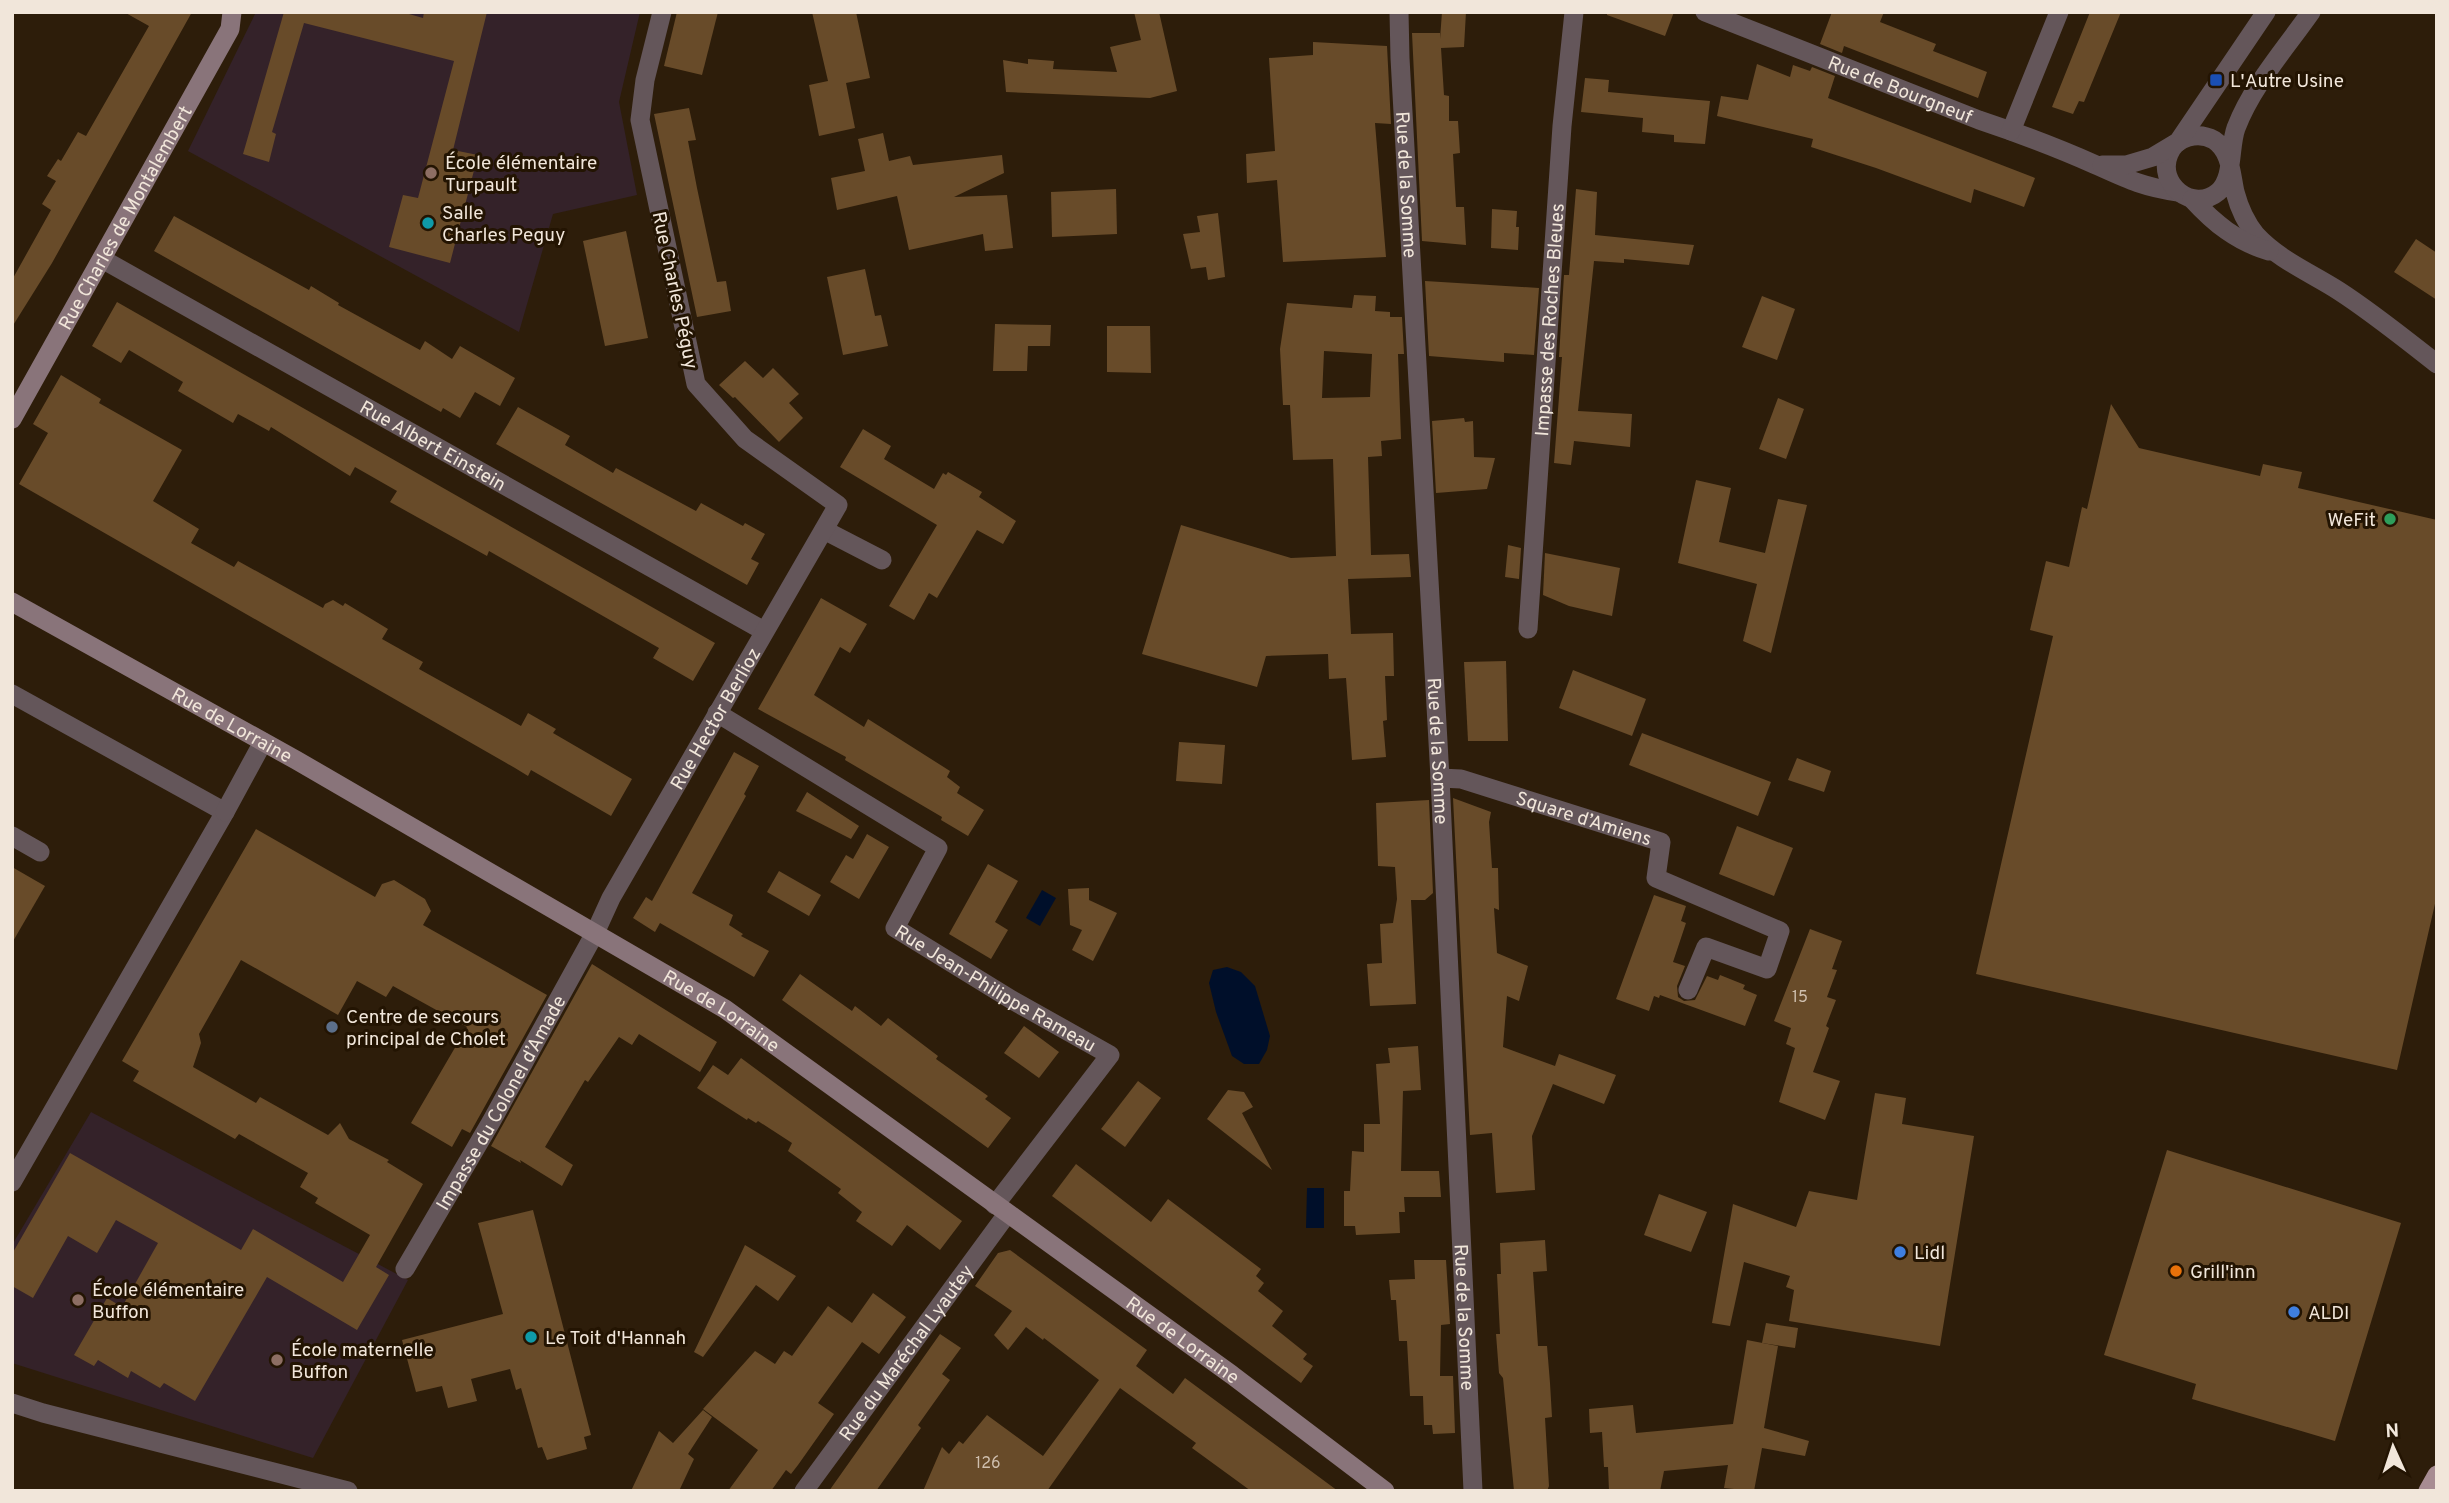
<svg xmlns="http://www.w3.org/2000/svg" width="2449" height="1503" font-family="Overpass,sans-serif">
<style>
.education{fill:#342229}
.water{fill:#000f2a}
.building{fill:#684b29;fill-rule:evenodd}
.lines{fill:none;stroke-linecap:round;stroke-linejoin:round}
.minor{stroke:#64565a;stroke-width:19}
.secondary{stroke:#89747a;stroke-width:19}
.primary{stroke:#a78c92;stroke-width:19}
.transit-dot{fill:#1a4fb4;stroke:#231402;stroke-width:2.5}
.education-dot{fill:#8d6e63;stroke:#231402;stroke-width:2.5}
.culture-dot{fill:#0f9aa8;stroke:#231402;stroke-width:2.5}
.leisure-dot{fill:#2e9e5b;stroke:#231402;stroke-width:2.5}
.service-dot{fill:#5c6f8a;stroke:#231402;stroke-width:2.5}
.shop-dot{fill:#3f7fe0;stroke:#231402;stroke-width:2.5}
.food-dot{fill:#e8710a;stroke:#231402;stroke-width:2.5}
.labels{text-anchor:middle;stroke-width:6;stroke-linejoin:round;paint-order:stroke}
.number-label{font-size:16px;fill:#cfbfae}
.poi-label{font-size:19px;fill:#f1e6da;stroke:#231402;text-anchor:start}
.street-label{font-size:19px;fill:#f1e6da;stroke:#231402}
</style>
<rect width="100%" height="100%" fill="#2d1d0a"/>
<g class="education">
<polygon points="256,12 640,12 619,102 637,195 553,214 519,332 188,151"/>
<polygon points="91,1112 408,1280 313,1458 12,1363 12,1245"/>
</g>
<g class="water">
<polygon points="1042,890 1056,898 1040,926 1026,918"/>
<polygon points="1227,967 1241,972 1255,986 1270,1036 1267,1050 1259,1064 1244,1064 1232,1056 1216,1012 1209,983 1213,970"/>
<polygon points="1307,1188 1324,1188 1324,1228 1306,1228"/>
</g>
<g class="building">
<polygon points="124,12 192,12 52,263 12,327 12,280 51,210 42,204 56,181 47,176 58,159 61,161 78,132 86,136 149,26"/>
<polygon points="284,12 402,12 423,18 424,12 487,12 453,150 478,155 450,263 389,247 403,195 418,198 454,61 304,23 272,132 276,134 269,162 243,154"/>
<polygon points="677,12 718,12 702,75 664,66"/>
<polygon points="812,12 856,12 870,78 846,83 855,128 819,136 809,85 828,81"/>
<polygon points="1134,12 1159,12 1177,91 1150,98 1006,92 1003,60 1028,64 1028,59 1054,61 1053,69 1117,72 1110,47 1141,40"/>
<polygon points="1442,12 1466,12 1464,47 1441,48 1444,95 1449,96 1449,121 1458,121 1460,153 1453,154 1456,207 1464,207 1466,245 1422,241 1412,33 1440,33 1440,39"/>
<polygon points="1607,12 1674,12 1665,36 1607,15"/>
<polygon points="1832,12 1884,12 1880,22 1936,44 1933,51 1987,72 1978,98 1844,46 1842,53 1820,44"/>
<polygon points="2090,12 2121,12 2084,102 2079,101 2073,114 2052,107"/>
<polygon points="1313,42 1387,46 1391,124 1375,123 1386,257 1283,262 1277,180 1247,183 1246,154 1275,151 1269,58 1313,55"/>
<polygon points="1757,64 1790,77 1793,65 1810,71 1812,67 1835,76 1828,98 2035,178 2024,207 1974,189 1971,203 1876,168 1811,147 1813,139 1717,116 1721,96 1748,100"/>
<polygon points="1585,78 1609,80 1608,92 1710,101 1705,144 1674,142 1674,135 1642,132 1643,118 1581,112"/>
<polygon points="689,108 696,140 688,141 697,188 717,282 726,281 731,311 697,317 654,114"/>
<polygon points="883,133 889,161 910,156 913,165 1002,155 1004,173 954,197 1007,195 1013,248 985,251 983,234 909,250 897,196 837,210 831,178 865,171 858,139"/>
<polygon points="1116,189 1117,234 1052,237 1051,192"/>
<polygon points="1576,189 1597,192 1595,235 1694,245 1689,265 1624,259 1624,263 1594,261 1578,411 1632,414 1630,447 1574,441 1571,465 1554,463 1562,357 1559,357 1564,275 1569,275"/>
<polygon points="1492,209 1517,211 1516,227 1519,227 1518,250 1491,248"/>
<polygon points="1218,213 1225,277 1208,280 1206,267 1191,269 1183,234 1200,232 1197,216"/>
<polygon points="174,216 309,290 311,286 339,303 338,305 420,350 425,341 452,359 460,346 515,378 500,406 475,392 460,418 443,408 441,412 154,251"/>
<polygon points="626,231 648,338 605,346 583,241"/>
<polygon points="2416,239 2437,253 2437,300 2394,272"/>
<polygon points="865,269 875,316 881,315 888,346 843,355 827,277"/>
<polygon points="1425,281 1539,288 1534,355 1504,353 1504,362 1429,356"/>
<path d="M1354 295 1376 296 1375 311 1390 312V317H1402L1404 354H1398L1401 439 1381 441 1382 456 1368 457 1371 555 1409 554 1411 577 1348 579 1351 634 1393 633 1394 676H1385L1387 720 1383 721 1386 757 1352 760 1346 678 1329 679 1328 654 1266 656 1257 687 1142 654 1181 525 1291 558 1336 556 1333 459 1293 460 1290 405H1283L1280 349 1287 303 1352 308ZM1324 351 1372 354 1370 397 1322 398Z"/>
<polygon points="1762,296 1795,309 1777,360 1742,347"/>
<polygon points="117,302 715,643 693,681 653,658 659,648 489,551 487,556 390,502 397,491 355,467 350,476 271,427 269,431 238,414 233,423 178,391 183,382 129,350 121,363 92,346"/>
<polygon points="995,324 1051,325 1050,346 1028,346 1027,371 993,371"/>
<polygon points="1107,326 1150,326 1151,373 1107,372"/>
<polygon points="745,361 763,378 773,368 799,394 789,403 803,418 779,442 735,397 733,398 719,385"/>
<polygon points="61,375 101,399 99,403 182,450 153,501 199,529 191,543 234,567 238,561 323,608 325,604 333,600 343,606 345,603 388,629 382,639 423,662 419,669 521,726 528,713 556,729 553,733 632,779 611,816 531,770 528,776 515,768 19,484 48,433 33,424"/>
<polygon points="1778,398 1804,409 1786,459 1759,449"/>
<polygon points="2111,404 2139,448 2260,476 2263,464 2302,472 2298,488 2437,520 2437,895 2397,1070 1976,974 2053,636 2030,630 2046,561 2069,567 2082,507 2087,509"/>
<polygon points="518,407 570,436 565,445 613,473 616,468 696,511 701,503 743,526 745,523 765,534 751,559 759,563 747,585 496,444"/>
<polygon points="1464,418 1465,422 1473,421 1474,457 1495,458 1487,489 1436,493 1432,421"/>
<polygon points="863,429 891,446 884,459 934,489 943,473 946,475 948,472 982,492 979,497 1016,521 1003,544 977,530 937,598 929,593 914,620 889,606 937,525 840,467"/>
<polygon points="1696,480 1731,488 1719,542 1765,553 1778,499 1807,505 1771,653 1743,641 1757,584 1678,563"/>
<polygon points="1508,545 1521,548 1519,579 1505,577"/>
<polygon points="1545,553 1620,568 1612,616 1569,606 1543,595"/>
<polygon points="821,598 867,624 850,653 840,647 814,695 864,727 868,719 950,771 947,777 960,787 957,793 984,810 968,836 941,820 942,817 845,760 846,757 758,709"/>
<polygon points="1506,661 1508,741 1468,741 1464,662"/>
<polygon points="1573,670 1646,699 1632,736 1559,708"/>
<polygon points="1642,733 1771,782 1758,816 1629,765"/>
<polygon points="1179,742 1225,745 1222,784 1176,781"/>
<polygon points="734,752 759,766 744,794 746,796 692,893 733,915 729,925 743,934 741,936 769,951 754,977 660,923 655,932 633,918 646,897 652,901"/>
<polygon points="1797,758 1831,771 1824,792 1788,780"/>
<polygon points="807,792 859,826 851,839 796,811"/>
<polygon points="1453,798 1491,812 1489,822 1492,868 1498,868 1499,910 1494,908 1497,953 1528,966 1519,1001 1507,996 1503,1047 1555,1066 1559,1054 1616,1075 1604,1104 1553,1084 1532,1136 1535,1190 1496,1193 1492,1133 1470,1135"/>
<polygon points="1429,800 1433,893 1425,900 1411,900 1416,1004 1370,1006 1367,964 1382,963 1380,924 1393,923 1397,899 1395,867 1378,866 1376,803"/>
<polygon points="1737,826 1793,848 1774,896 1719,874"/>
<polygon points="256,829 375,897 382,884 394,880 425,899 431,911 423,925 547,995 470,1133 462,1129 452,1147 411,1123 467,1027 393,986 386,997 357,981 338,1015 241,960 199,1034 201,1043 193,1067 256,1103 260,1097 328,1135 340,1123 349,1139 389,1160 387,1162 423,1184 376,1267 389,1275 357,1330 267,1277 195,1401 164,1383 160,1388 131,1371 128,1378 98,1360 94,1366 74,1355 107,1298 122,1307 158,1243 116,1220 97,1253 68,1236 33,1298 12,1286 12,1254 70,1153 241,1250 253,1229 343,1282 370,1235 315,1203 318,1198 300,1187 308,1173 239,1134 235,1139 133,1081 139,1071 122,1061"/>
<polygon points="867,834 889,847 859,899 830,882 846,855 853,859"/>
<polygon points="988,864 1018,881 995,922 1008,930 991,959 949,934"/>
<polygon points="12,867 45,886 12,943"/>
<polygon points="779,871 821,895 809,916 767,892"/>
<polygon points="1089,888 1089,900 1117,913 1093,961 1072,950 1082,930 1070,925 1068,889"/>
<polygon points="1654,895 1686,906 1681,921 1686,923 1673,962 1685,966 1677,986 1678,997 1684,1001 1695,1000 1707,976 1718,980 1720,975 1745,985 1743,989 1757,995 1745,1026 1660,995 1659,998 1654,996 1649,1011 1616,999"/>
<polygon points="1810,929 1842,941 1832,969 1837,970 1827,997 1836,1000 1826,1026 1829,1028 1813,1072 1840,1081 1825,1120 1779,1102 1795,1048 1786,1044 1791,1028 1774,1021"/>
<polygon points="592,964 717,1042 700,1072 639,1034 632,1045 619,1037 588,1082 585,1080 545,1147 573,1165 562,1186 520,1160 521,1163 491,1146"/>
<polygon points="800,974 852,1011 855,1006 881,1026 888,1018 938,1056 936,1059 988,1096 985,1099 1011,1118 988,1148 782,1000"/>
<polygon points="1024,1026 1059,1052 1039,1078 1004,1053"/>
<polygon points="1418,1046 1421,1090 1403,1091 1401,1171 1439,1171 1441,1197 1404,1197 1405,1212 1399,1212 1400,1233 1356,1235 1355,1226 1344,1226 1344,1191 1350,1191 1352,1151 1364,1152 1364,1124 1380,1124 1376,1064 1390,1063 1388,1048"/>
<polygon points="741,1058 962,1221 940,1250 907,1225 892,1246 856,1221 862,1212 838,1193 841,1189 788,1151 792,1143 758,1121 756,1123 748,1118 747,1120 697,1088 713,1065 728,1075"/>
<polygon points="1138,1081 1161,1098 1125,1147 1101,1129"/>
<polygon points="1228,1090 1244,1092 1253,1107 1242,1113 1272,1170 1207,1119"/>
<polygon points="1875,1093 1906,1098 1902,1124 1974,1136 1940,1346 1789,1321 1794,1290 1786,1287 1790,1276 1744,1262 1730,1326 1712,1323 1733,1204 1796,1227 1809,1191 1857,1200"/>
<polygon points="2167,1150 2401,1223 2335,1441 2192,1399 2196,1384 2104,1355"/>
<polygon points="1076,1164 1151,1222 1168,1199 1261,1269 1256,1276 1264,1283 1258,1291 1283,1311 1272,1326 1307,1354 1303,1359 1313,1366 1301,1383 1052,1196"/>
<polygon points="1659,1194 1707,1212 1691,1252 1644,1235"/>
<polygon points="533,1210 591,1435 584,1437 587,1449 547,1460 542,1447 538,1448 521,1388 516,1390 510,1369 471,1379 477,1401 448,1408 442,1386 416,1392 402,1340 503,1314 478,1223"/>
<polygon points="1545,1240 1547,1271 1533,1272 1538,1346 1547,1346 1550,1383 1552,1417 1545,1418 1549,1486 1547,1491 1514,1491 1503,1378 1499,1373 1496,1334 1500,1334 1497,1274 1501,1274 1500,1243"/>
<polygon points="745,1245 796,1276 778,1301 756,1285 703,1357 694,1352"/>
<polygon points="1010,1250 1147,1350 1136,1366 1173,1394 1185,1378 1338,1491 1251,1491 1192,1448 1196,1443 1120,1388 1047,1491 923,1491 942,1447 949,1454 959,1441 963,1444 987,1415 1043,1456 1099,1380 1044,1338 1043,1340 1026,1327 1008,1350 994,1335 1012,1311 975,1286 998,1253"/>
<polygon points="1414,1260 1446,1260 1450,1324 1441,1325 1440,1376 1453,1376 1455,1433 1433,1434 1432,1425 1424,1425 1423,1396 1410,1396 1407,1341 1399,1341 1396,1300 1391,1300 1389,1280 1415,1279"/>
<polygon points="873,1293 906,1317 879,1354 862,1342 818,1403 834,1414 798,1465 791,1474 786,1470 771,1491 728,1491 758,1450 703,1409 755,1351 775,1364 784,1351 792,1356 828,1306 852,1323"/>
<polygon points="1766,1323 1798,1328 1795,1348 1762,1343"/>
<polygon points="940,1334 961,1348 942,1374 950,1380 918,1425 921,1428 876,1491 829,1491"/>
<polygon points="1747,1340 1778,1346 1764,1428 1809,1441 1805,1456 1762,1448 1754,1491 1724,1488 1728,1465 1664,1471 1660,1491 1609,1491 1608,1467 1604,1467 1602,1432 1590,1433 1589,1409 1633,1405 1636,1433 1733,1424"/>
<polygon points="703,1410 712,1417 688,1454 694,1459 679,1491 631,1491 659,1431 673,1443"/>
</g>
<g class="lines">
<g class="minor">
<path id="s1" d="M1399 12 1400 58 1440 778 1473 1491"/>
<path id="s2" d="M1705 12 1979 120C2018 133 2058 148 2096 165 2127 179 2143 187 2178 192"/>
<path d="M2311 12C2285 49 2252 86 2236 128 2229 147 2234 179 2218 192 2193 213 2156 184 2169 154 2176 137 2198 131 2214 140 2231 151 2231 174 2235 192 2239 207 2246 223 2256 235 2279 260 2311 273 2339 291 2373 313 2405 339 2437 364"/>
<polyline points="2011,131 2059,12"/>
<polyline points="2102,165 2126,165 2153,157 2178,142 2266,12"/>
<path d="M2192 199C2214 223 2237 242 2269 251"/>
<path id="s3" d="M102 259 764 631"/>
<polyline points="824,530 882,560"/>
<path id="s4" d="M1528 629 1562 126 1574 12"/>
<polyline points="12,694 225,812 12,1182"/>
<path id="s5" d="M717 713 938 848 895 928 1012 1000 1110 1055 995 1205"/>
<path id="s6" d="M1440 778 1461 779 1661 842 1656 878 1780 931 1767 969 1706 947 1688 990"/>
<polyline points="225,812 263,742"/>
<polyline points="12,836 40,852"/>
<path id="s7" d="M405 1269 491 1122 595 933 611 898 838 505 745 439 696 384 640 120 645 80 662 12"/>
<polyline points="12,1403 43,1413 348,1491"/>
<path id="s8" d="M804 1491 1007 1214"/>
</g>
<g class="secondary">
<path id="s9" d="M12 419 230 29 232 12"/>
<path id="s10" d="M12 602 296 760 725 1009 1232 1375 1385 1491"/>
</g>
<polyline class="primary" points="2428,1491 2437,1475"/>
</g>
<rect class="transit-dot" x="2209" y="73" width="14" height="14" rx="3.5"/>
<g class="education-dot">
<circle cx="431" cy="173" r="7"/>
<circle cx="78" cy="1300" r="7"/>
<circle cx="277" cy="1360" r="7"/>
</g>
<g class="culture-dot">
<circle cx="428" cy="223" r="7"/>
<circle cx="531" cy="1337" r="7"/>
</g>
<circle class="leisure-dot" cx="2390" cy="519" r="7"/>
<circle class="service-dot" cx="332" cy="1027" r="7"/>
<g class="shop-dot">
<circle cx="1900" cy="1252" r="7"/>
<circle cx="2294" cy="1312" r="7"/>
</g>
<circle class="food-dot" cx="2176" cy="1271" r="7"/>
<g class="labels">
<g class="number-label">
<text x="1800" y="1002">15</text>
<text x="988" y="1468">126</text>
</g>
<g class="poi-label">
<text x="2230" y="87">L'Autre Usine</text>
<text x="445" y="169">École élémentaire<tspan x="445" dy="22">Turpault</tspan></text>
<text x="442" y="219">Salle<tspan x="442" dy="22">Charles Peguy</tspan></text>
<text x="2376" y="526" text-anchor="end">WeFit</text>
<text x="346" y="1023">Centre de secours<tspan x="346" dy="22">principal de Cholet</tspan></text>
<text x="1914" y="1259">Lidl</text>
<text x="2190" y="1278">Grill'inn</text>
<text x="92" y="1296">École élémentaire<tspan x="92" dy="22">Buffon</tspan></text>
<text x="2308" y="1319">ALDI</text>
<text x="545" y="1344">Le Toit d'Hannah</text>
<text x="291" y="1356">École maternelle<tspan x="291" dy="22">Buffon</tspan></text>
</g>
<g class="street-label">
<text dy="7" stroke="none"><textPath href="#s2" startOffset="210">Rue de Bourgneuf</textPath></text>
<text dy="7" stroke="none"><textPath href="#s1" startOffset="173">Rue de la Somme</textPath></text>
<text dy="7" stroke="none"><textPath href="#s9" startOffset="231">Rue Charles de Montalembert</textPath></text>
<text transform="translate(676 290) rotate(78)" y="7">Rue Charles Péguy</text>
<text dy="7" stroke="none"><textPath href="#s4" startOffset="310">Impasse des Roches Bleues</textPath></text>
<text dy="7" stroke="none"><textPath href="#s3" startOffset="380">Rue Albert Einstein</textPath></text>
<text dy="7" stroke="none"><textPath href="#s7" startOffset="632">Rue Hector Berlioz</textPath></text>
<text dy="7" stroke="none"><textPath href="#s10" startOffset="252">Rue de Lorraine</textPath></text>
<text dy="7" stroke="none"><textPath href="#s1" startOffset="740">Rue de la Somme</textPath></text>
<text dy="7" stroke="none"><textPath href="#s6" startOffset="150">Square d’Amiens</textPath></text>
<text dy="7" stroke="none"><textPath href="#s5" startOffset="467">Rue Jean-Philippe Rameau</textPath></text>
<text dy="7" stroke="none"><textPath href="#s10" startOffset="819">Rue de Lorraine</textPath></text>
<text dy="7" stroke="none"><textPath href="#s7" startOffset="192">Impasse du Colonel d’Amade</textPath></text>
<text dy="7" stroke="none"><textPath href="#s1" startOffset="1307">Rue de la Somme</textPath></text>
<text dy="7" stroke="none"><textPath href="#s10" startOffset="1386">Rue de Lorraine</textPath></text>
<text dy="7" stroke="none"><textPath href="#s8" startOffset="172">Rue du Maréchal Lyautey</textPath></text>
</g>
</g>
<rect width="2449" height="1503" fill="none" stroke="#f1e6da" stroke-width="28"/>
<g transform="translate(2393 1447) rotate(357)" stroke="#231402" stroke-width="5" paint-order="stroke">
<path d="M0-5L12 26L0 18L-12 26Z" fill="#f1e6da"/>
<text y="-10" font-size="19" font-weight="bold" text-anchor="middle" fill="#f1e6da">N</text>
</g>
</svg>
